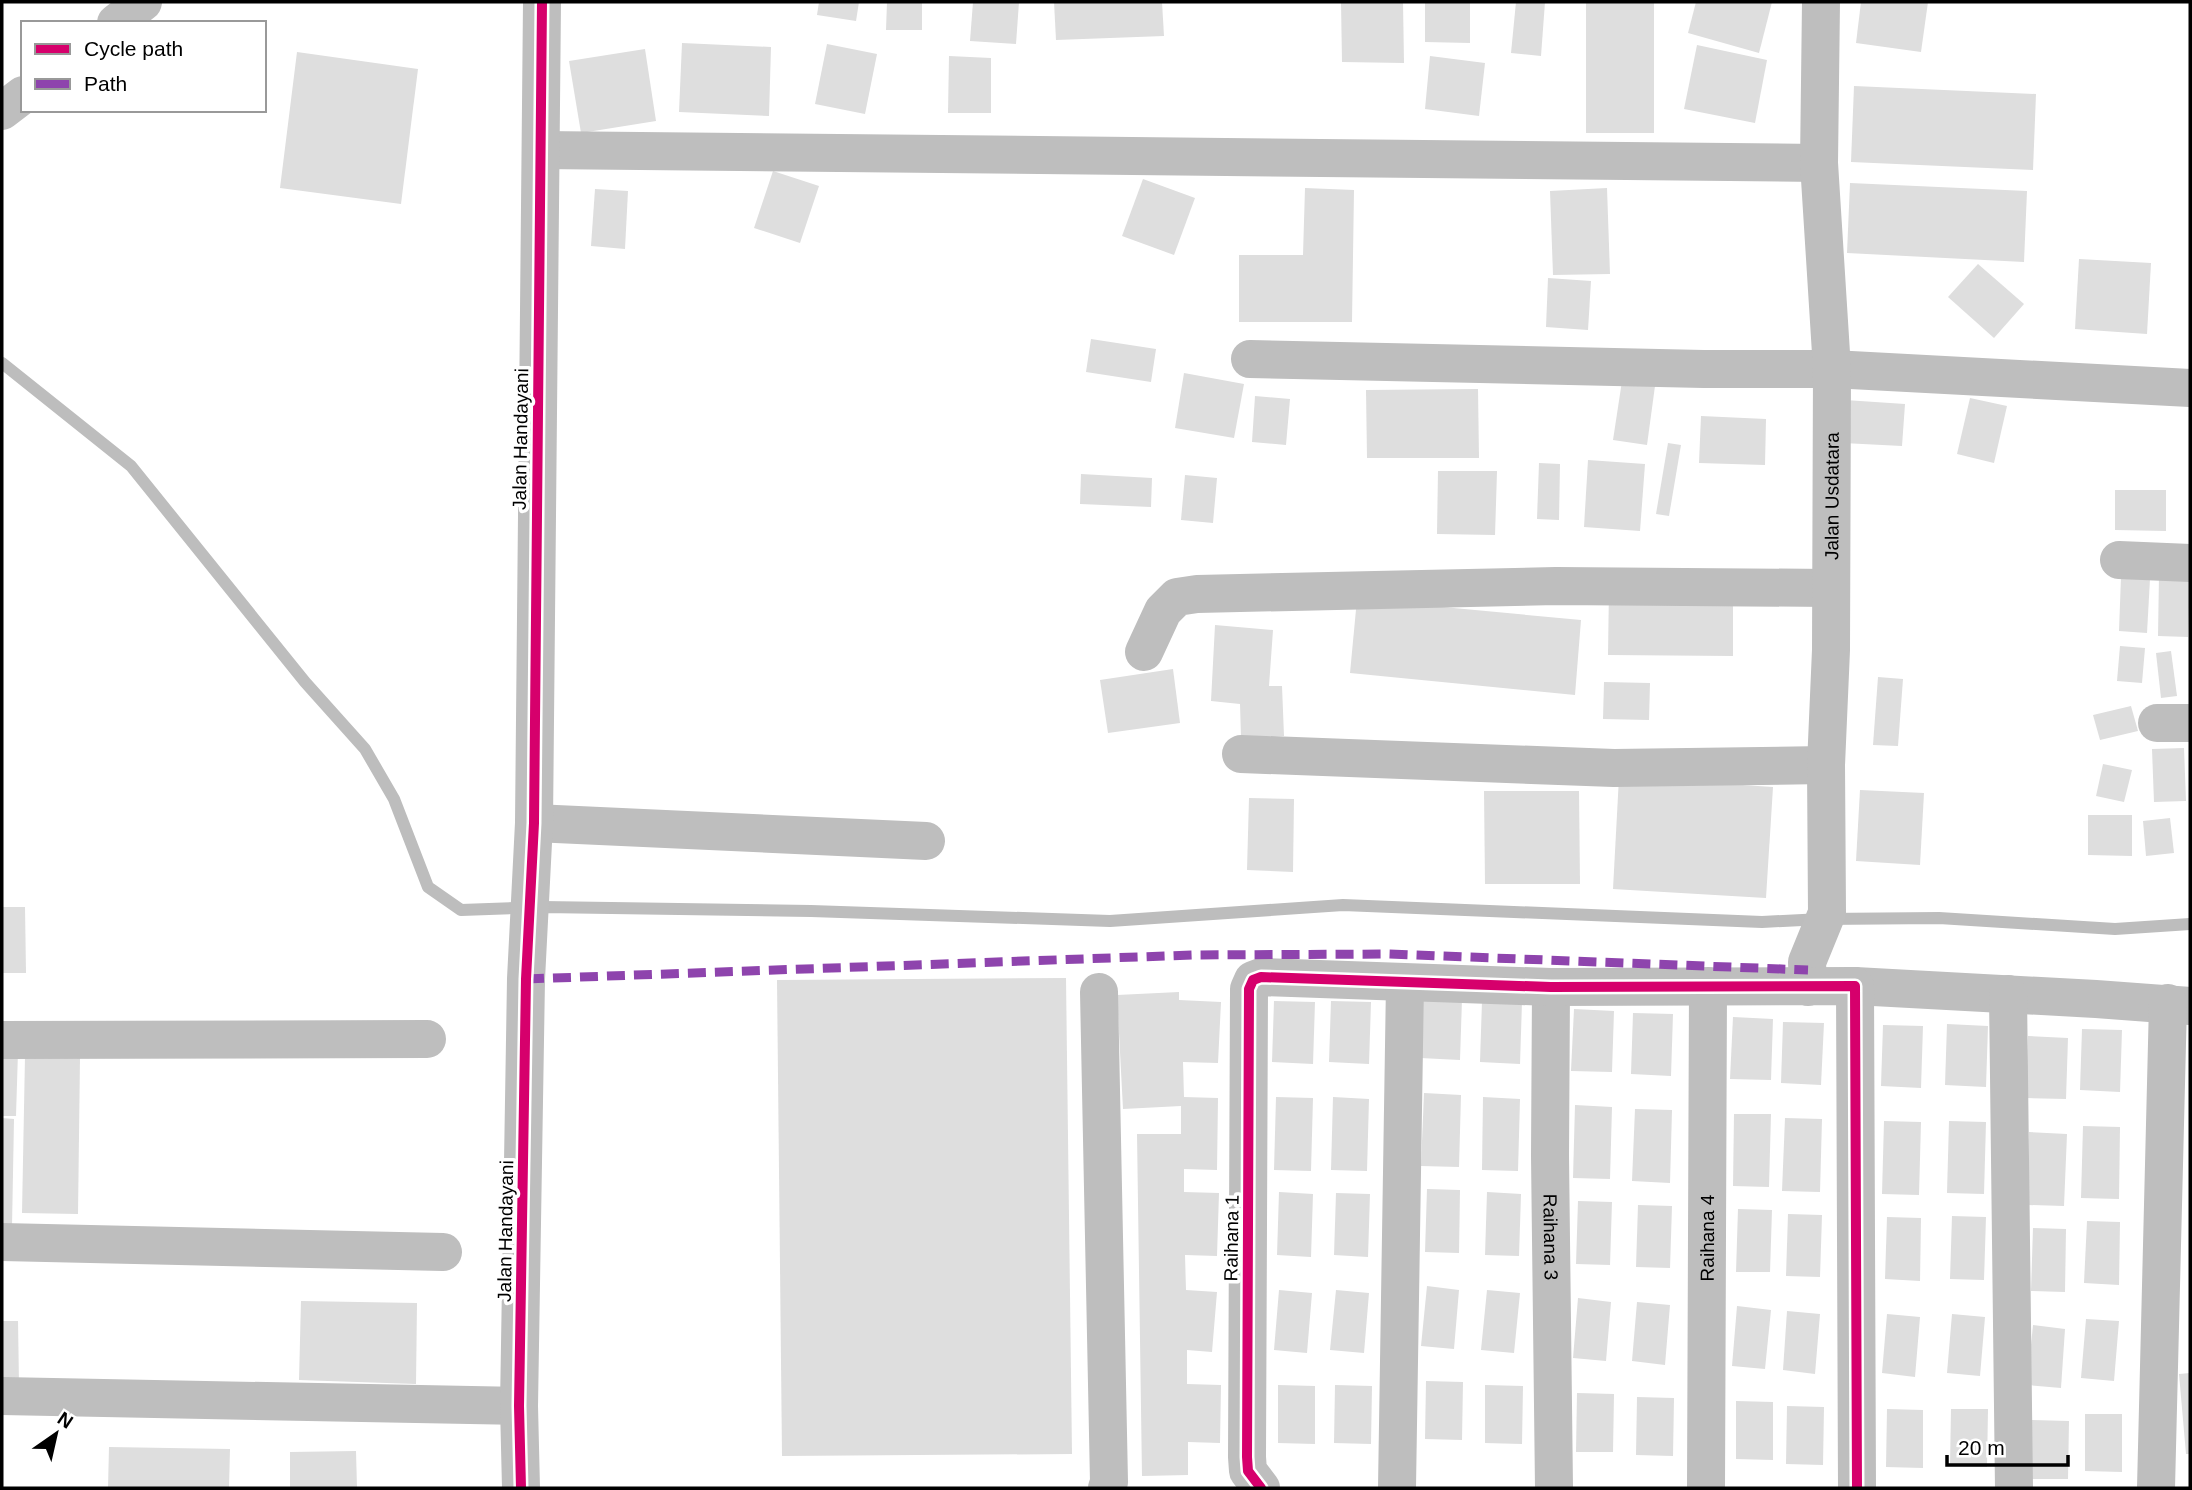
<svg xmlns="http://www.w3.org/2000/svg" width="2192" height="1490" font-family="Helvetica,sans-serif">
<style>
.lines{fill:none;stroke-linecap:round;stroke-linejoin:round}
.stream{stroke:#bdbdbd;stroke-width:12}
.building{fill:#dedede}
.minor{stroke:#bebebe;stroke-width:38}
.quiet{stroke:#8e44ad;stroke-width:9;stroke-dasharray:18 9;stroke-linecap:butt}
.cycleway-casing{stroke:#fff;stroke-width:15}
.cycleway{stroke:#d6006c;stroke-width:10}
.labels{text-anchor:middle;stroke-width:7;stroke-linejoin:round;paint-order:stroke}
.street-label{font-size:19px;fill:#000;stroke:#fff}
</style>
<rect width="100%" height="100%" fill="#fff"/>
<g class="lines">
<polyline class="stream" points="2,363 131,466 305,682 365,749 394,799 428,887 461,910 543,907 811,911 1110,921 1343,905 1762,922 1822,919 1939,918 2115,929 2190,924"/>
</g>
<g class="building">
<polygon points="819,2 859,2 856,21 817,15"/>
<polygon points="887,2 922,2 922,30 886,30"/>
<polygon points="973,2 1019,2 1016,44 970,41"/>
<polygon points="1054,2 1162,2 1164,36 1056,40"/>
<polygon points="1341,2 1403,2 1404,63 1342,62"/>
<polygon points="1425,2 1470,2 1470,43 1425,42"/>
<polygon points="1516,2 1545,2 1541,56 1511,53"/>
<rect x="1586" y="2" width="68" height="131"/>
<polygon points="1696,2 1772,2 1759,53 1688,33"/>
<polygon points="1861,2 1928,2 1921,52 1856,43"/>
<polygon points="682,43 771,47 769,116 679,112"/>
<polygon points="827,44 877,54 865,114 815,104"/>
<polygon points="1697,45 1767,60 1755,123 1684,109"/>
<polygon points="645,49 656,121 581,133 569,61"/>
<polygon points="297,52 418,69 401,204 280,188"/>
<polygon points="949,56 991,58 991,113 948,113"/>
<polygon points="1430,56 1485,63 1479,116 1425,109"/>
<polygon points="1854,86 2036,94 2033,170 1851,162"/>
<polygon points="773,171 819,186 800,243 754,228"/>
<polygon points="1143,179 1195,198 1174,255 1122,236"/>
<polygon points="1850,183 2027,191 2024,262 1847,253"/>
<polygon points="1305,188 1354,190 1352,322 1239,322 1239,255 1303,255"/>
<polygon points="1607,188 1610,274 1553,275 1550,191"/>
<polygon points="595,189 628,191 625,249 591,246"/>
<polygon points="2079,259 2151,263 2147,334 2075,329"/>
<polygon points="1978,264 2024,304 1994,338 1948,297"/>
<polygon points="1548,278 1591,281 1588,330 1546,327"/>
<polygon points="1091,339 1156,349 1151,382 1086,372"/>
<polygon points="1184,373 1244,384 1234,438 1175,428"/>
<polygon points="1622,381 1655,386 1647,445 1613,440"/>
<polygon points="1478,389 1479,458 1367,458 1366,390"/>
<polygon points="1255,396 1290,399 1286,445 1252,442"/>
<polygon points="1970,398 2007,406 1994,463 1957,454"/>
<polygon points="1845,400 1905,404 1902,446 1843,443"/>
<polygon points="1701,416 1766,419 1765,465 1699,463"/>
<polygon points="1668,443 1681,445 1669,516 1656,514"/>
<polygon points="1588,460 1645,464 1640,531 1584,527"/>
<polygon points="1539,463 1560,464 1559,520 1537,519"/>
<polygon points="1438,471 1497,471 1495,535 1437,534"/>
<polygon points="1081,474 1152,478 1151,507 1080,504"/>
<polygon points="1185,475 1217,478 1213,523 1181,520"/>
<polygon points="2115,490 2166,490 2166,531 2115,530"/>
<polygon points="2159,575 2190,576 2188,637 2158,636"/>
<polygon points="2121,577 2150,579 2147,633 2119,631"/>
<polygon points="1609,587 1733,589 1733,656 1608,655"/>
<polygon points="1357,599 1581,620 1575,695 1350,673"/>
<polygon points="1215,625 1273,630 1269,686 1282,686 1284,736 1241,738 1240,704 1211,701"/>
<polygon points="2120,646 2145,648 2142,683 2117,681"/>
<polygon points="2171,651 2177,696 2161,698 2156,653"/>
<polygon points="1173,669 1180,723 1108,733 1100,680"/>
<polygon points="1878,677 1903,679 1898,746 1873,745"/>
<polygon points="1604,682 1650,683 1649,720 1603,719"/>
<polygon points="2131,706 2138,731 2100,740 2093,715"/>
<polygon points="2184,748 2186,801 2154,802 2152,749"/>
<polygon points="2103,764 2132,770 2124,802 2096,796"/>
<polygon points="1619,777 1773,787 1766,898 1613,889"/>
<polygon points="1860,790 1924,793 1920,865 1856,861"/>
<polygon points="1484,791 1579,791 1580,884 1485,884"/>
<polygon points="1249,798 1294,799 1293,872 1247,870"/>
<polygon points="2088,815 2132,815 2132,856 2088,855"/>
<polygon points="2170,818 2174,853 2146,856 2143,821"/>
<polygon points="2,907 25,907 26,973 2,973"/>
<polygon points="1066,978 1072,1454 782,1456 777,980"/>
<polygon points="1179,992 1179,1000 1221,1002 1218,1063 1183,1062 1184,1097 1218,1098 1217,1170 1184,1169 1184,1192 1219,1193 1217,1256 1185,1255 1186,1290 1217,1292 1212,1352 1187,1350 1187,1384 1221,1385 1220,1443 1188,1442 1188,1475 1142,1476 1137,1134 1181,1134 1181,1106 1123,1109 1117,995"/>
<polygon points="1422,997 1462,999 1460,1060 1420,1058"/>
<polygon points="1274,1001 1315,1002 1313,1064 1272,1062"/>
<polygon points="1331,1001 1371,1002 1369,1064 1329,1062"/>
<polygon points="1482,1001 1522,1002 1520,1064 1480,1062"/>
<polygon points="1574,1009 1614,1011 1612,1072 1571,1071"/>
<polygon points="1633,1013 1673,1014 1671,1076 1631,1074"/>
<polygon points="1733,1017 1773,1019 1771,1080 1730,1079"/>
<polygon points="1783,1022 1824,1023 1821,1085 1781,1083"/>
<polygon points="1947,1024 1988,1026 1986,1087 1945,1085"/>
<polygon points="1883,1025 1923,1026 1921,1088 1881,1086"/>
<polygon points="2082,1029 2122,1030 2120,1092 2080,1090"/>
<polygon points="2028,1036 2068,1038 2066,1099 2026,1098"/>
<polygon points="2,1050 18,1051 16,1116 2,1116"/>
<polygon points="25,1056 80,1057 78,1214 22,1213"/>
<polygon points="1424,1093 1461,1095 1459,1167 1421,1166"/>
<polygon points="1276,1097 1313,1098 1311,1171 1274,1170"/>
<polygon points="1333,1097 1369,1099 1367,1171 1331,1170"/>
<polygon points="1483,1097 1520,1099 1518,1171 1482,1170"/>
<polygon points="1575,1105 1612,1107 1610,1179 1573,1178"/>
<polygon points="1635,1109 1672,1110 1670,1183 1632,1181"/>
<polygon points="1734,1114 1771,1114 1769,1187 1733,1186"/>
<polygon points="2,1118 14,1119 12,1227 2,1227"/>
<polygon points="1785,1118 1822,1119 1820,1192 1782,1191"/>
<polygon points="1884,1121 1921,1122 1919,1195 1882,1194"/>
<polygon points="1949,1121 1986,1122 1984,1194 1947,1193"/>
<polygon points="2083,1126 2120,1127 2119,1199 2081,1198"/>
<polygon points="2029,1132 2067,1134 2064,1206 2028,1205"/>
<polygon points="1427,1189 1460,1190 1459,1253 1425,1252"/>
<polygon points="1279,1192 1313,1194 1311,1257 1277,1255"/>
<polygon points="1487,1192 1521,1194 1519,1256 1485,1255"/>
<polygon points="1336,1193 1370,1194 1368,1257 1334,1255"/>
<polygon points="1578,1201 1612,1202 1610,1265 1576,1264"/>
<polygon points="1638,1205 1672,1206 1670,1268 1636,1267"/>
<polygon points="1738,1209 1772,1210 1770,1272 1736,1272"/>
<polygon points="1788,1214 1822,1215 1820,1277 1786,1276"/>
<polygon points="1952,1216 1986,1217 1984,1280 1950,1279"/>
<polygon points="1887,1217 1921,1218 1920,1281 1885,1279"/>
<polygon points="2087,1221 2120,1222 2119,1285 2084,1283"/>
<polygon points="2033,1228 2066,1229 2065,1292 2031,1291"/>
<polygon points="1427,1286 1459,1290 1454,1349 1421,1346"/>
<polygon points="1279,1290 1312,1293 1307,1353 1274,1350"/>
<polygon points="1336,1290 1369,1293 1364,1353 1330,1350"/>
<polygon points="1487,1290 1520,1293 1514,1353 1481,1350"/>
<polygon points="1578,1298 1611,1302 1606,1361 1573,1358"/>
<polygon points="301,1301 417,1303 416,1384 299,1380"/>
<polygon points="1637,1302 1670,1305 1665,1365 1632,1361"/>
<polygon points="1737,1306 1771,1310 1765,1369 1732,1366"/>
<polygon points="1787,1311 1820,1314 1815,1374 1783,1370"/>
<polygon points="1887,1314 1920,1317 1915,1377 1882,1373"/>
<polygon points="1952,1314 1985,1317 1980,1376 1947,1373"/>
<polygon points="2086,1319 2119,1321 2114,1381 2081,1378"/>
<polygon points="2,1321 18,1321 19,1385 2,1385"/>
<polygon points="2033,1325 2065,1329 2061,1388 2027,1385"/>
<polygon points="2190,1373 2190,1454 2186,1454 2179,1374"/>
<polygon points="1426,1381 1463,1382 1462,1440 1425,1439"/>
<polygon points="1278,1385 1315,1386 1315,1444 1278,1443"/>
<polygon points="1335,1385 1372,1386 1371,1444 1334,1443"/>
<polygon points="1485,1385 1523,1386 1522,1444 1485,1443"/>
<polygon points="1577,1393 1614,1394 1613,1452 1576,1452"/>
<polygon points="1637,1397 1674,1398 1673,1456 1636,1455"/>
<polygon points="1736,1401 1773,1402 1773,1460 1736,1459"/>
<polygon points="1787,1406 1824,1407 1823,1465 1786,1464"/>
<polygon points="1887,1409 1923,1410 1923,1468 1886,1467"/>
<polygon points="1951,1409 1988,1409 1987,1467 1950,1466"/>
<polygon points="2085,1414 2122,1414 2122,1472 2085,1471"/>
<polygon points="2031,1420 2069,1421 2068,1479 2031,1479"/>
<polygon points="109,1447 230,1449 229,1488 108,1488"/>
<polygon points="356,1451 357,1488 290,1488 290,1452"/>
</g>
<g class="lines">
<g class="minor">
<polyline points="116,23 143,2"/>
<polyline points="2,111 23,95"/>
<polyline points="541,150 1819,163"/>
<polyline points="1250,359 1704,369 1832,369 2190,388"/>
<polyline points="2119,560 2190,563"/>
<polyline points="1144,652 1163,611 1177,597 1197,594 1556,586 1830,588"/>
<polyline points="2157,723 2190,723"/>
<polyline points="1241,754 1614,768 1826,765"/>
<polyline points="534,823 926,841"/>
<polyline points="1855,986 2096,999 2190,1006"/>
<path id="s1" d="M1551 987 1550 1156 1554 1488"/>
<path id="s2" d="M1808 987 1807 962 1827 913 1826 765 1831 650 1832 369 1819 163 1821 2"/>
<polyline points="1099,992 1109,1482 1107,1488"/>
<polyline points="2008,994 2014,1488"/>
<polyline points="2,1040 427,1039"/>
<polyline points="2,1242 443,1252"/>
<polyline points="2,1396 519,1406"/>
<polyline points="521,1488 519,1406 526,979 534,823 542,2"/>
<polyline points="1261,1488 1248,1471 1247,1457 1249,989 1253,980 1261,977 1551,987 1855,986 1857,1488"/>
<polyline points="1397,1488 1405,983"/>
<path id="s3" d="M1706 1488 1708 986"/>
<polyline points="2156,1488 2168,1003"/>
</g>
<polyline class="quiet" points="526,979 1192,955 1389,954 1808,970"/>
<g class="cycleway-casing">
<g id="cycleway">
<polyline points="521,1488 519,1406 526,979 534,823 542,2"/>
<polyline points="1261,1488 1248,1471 1247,1457 1249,989 1253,980 1261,977 1551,987 1855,986 1857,1488"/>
</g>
</g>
<use href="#cycleway" class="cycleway"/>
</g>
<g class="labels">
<g class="street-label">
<text transform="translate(520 439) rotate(-89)" y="7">Jalan Handayani</text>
<text dy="7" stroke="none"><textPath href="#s2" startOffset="495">Jalan Usdatara</textPath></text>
<text transform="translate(505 1231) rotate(-89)" y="7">Jalan Handayani</text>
<text dy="7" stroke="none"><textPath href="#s3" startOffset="250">Raihana 4</textPath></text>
<text transform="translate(1231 1238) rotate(-89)" y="7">Raihana 1</text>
<text dy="7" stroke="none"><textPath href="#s1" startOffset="250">Raihana 3</textPath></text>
</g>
</g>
<rect width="2192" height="1490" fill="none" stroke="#000000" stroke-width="7"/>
<rect x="21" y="21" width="245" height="91" fill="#ffffff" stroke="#999999" stroke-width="2"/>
<rect x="35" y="44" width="35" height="10" fill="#d6006c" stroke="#999999" stroke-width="2"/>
<text x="84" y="56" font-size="21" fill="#000000">Cycle path</text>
<rect x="35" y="79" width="35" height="10" fill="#8e44ad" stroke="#999999" stroke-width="2"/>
<text x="84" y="91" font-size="21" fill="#000000">Path</text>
<g transform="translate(56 1434) rotate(34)" stroke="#ffffff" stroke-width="5" paint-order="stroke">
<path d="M0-5L12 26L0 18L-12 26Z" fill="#000000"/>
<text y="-10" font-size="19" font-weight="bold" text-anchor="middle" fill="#000000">N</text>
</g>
<path d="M1947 1455v10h121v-10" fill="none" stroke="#000000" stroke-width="3.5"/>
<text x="1958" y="1455" font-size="21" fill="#000000" stroke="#ffffff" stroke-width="5" paint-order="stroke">20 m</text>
</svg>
